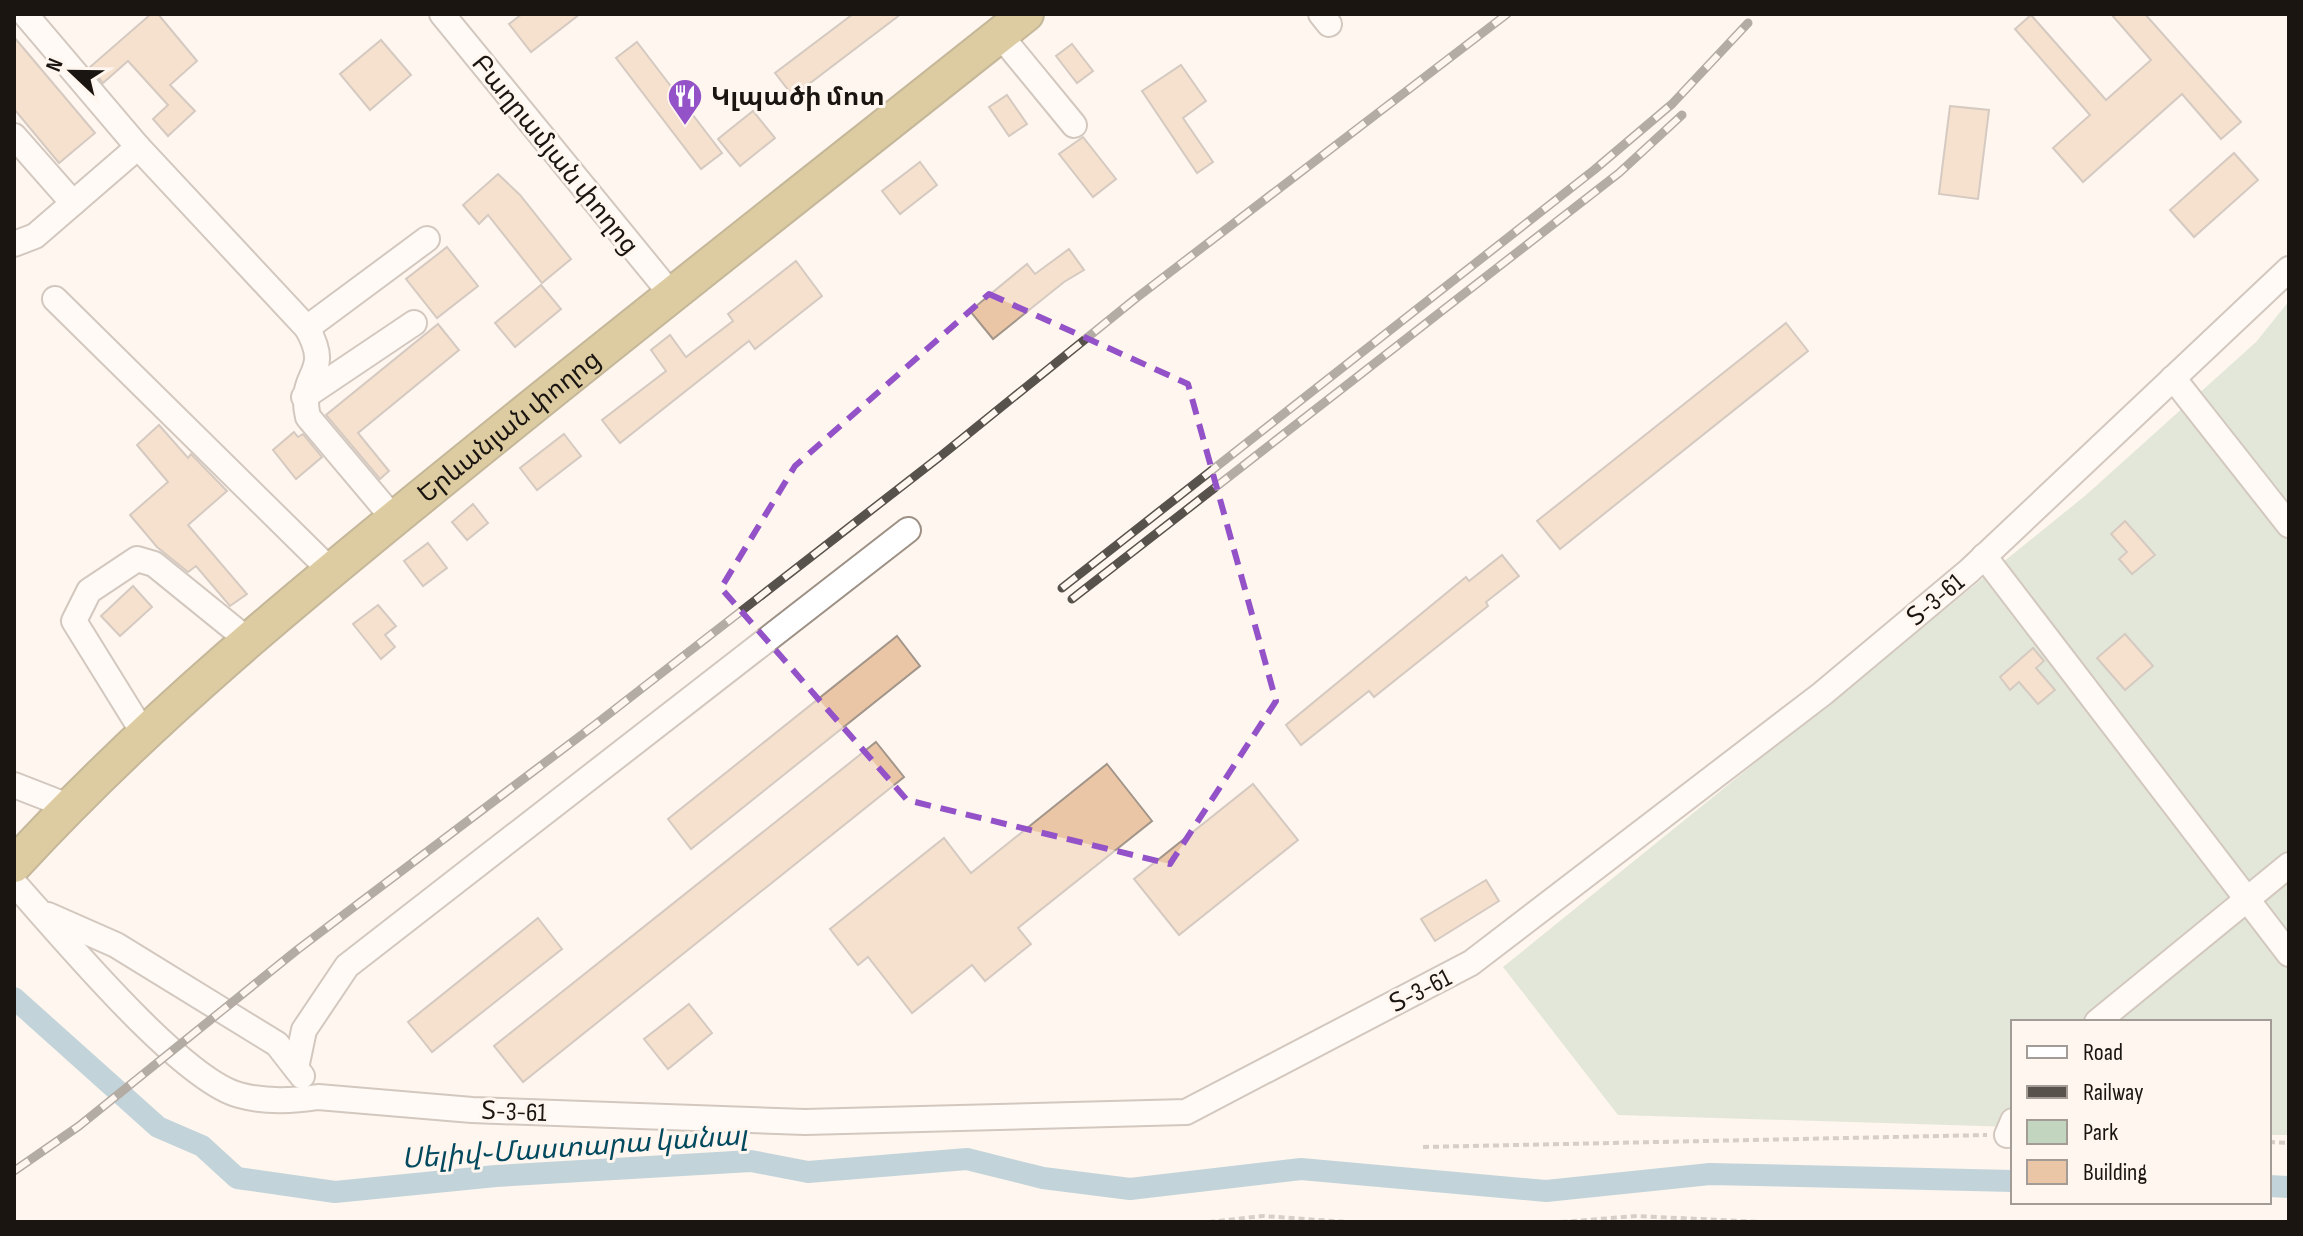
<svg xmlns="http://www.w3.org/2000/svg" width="2303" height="1236" font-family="'Sofia Sans Condensed','Noto Sans Armenian',sans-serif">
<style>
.green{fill:#c2d6bf}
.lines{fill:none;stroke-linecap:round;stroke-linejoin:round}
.canal{stroke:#79abbf;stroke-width:22}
.building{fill:#ebc6a6;stroke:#a29589;stroke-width:2}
.minor-casing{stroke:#9d9085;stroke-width:28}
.highway-casing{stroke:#7e6b32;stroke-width:38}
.path{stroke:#a49d97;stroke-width:4;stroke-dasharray:6 4;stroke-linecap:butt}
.minor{stroke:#fff;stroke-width:24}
.highway{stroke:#b49a44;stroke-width:34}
.rail-casing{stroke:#58524d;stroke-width:9}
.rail{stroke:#fff6ef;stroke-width:6;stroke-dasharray:18;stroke-linecap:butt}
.marked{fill:none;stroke:#9452c8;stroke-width:6;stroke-dasharray:16 10;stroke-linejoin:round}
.labels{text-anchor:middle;stroke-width:6;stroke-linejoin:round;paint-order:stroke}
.poi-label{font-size:26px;font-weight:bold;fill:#1a1511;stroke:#fff6ef;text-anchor:start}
.street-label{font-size:26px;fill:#1a1511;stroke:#fff6ef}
.water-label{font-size:28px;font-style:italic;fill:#00495e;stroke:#fff6ef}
</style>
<rect width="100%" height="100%" fill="#fff6ef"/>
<polygon class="green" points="2289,301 2289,1135 2269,1135 2269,1022 2013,1022 2013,1127 1618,1115 1503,967 2086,495 2256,342"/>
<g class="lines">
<g class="canal">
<polyline points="14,998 158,1127 202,1146 237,1178 335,1192 496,1176 751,1161 808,1172 967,1159 1043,1178 1130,1189 1301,1169 1546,1191 1710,1174 2013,1181"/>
<polyline points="2269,1186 2289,1187"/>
</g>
</g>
<g class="building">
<polygon points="151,14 158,14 197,61 170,85 195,111 168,136 153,119 168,105 128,61 103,83 90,67"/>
<polygon points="522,14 580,14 531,52 509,24"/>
<polygon points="853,14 901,14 793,96 775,73"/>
<polygon points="2111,14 2145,14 2241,122 2221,139 2182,94 2083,182 2053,148 2090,115 2015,29 2031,15 2106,100 2151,60"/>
<polygon points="14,37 95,133 59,163 14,109"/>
<polygon points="381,40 411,75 370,110 340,74"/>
<polygon points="637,42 722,153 701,169 616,58"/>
<polygon points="1072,44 1093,71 1077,83 1056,56"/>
<polygon points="1181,65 1206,101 1183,118 1213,162 1197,173 1142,91"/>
<polygon points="1007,95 1027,124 1009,136 989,107"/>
<polygon points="1950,106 1989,110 1978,199 1939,194"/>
<polygon points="753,111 775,138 740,166 718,139"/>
<polygon points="1083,137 1116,179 1093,197 1059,154"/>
<polygon points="2234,153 2258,180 2194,237 2170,210"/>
<polygon points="920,162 937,185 900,214 882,191"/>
<polygon points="498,174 520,195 571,259 542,283 488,215 479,224 463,205"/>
<polygon points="447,247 478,286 437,318 406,279"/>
<polygon points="1069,249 1084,270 1064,282 993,339 970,311 1027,264 1035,274"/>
<polygon points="796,261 822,296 755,349 749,341 620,443 602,420 666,371 651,350 670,335 686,357 733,321 728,314"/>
<polygon points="541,285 561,309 515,347 495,323"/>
<polygon points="1786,323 1808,351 1560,549 1537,521"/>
<polygon points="438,324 459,350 358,433 389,471 380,479 326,415"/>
<polygon points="159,425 188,458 191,454 227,491 188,525 247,594 230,606 196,566 188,572 157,547 130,515 168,482 137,445"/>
<polygon points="294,432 298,437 303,434 322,457 296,479 273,450"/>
<polygon points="564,434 581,456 537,490 520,468"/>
<polygon points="473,504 488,523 467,540 452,522"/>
<polygon points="2125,521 2155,555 2132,574 2119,559 2127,552 2111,534"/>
<polygon points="428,543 447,568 423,586 404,561"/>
<polygon points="1502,555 1519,576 1486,602 1488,606 1374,697 1369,691 1301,745 1286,725 1466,577 1469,581"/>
<polygon points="133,586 152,607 120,636 101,616"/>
<polygon points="378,605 396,626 385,635 395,647 381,659 353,624"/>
<polygon points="2125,634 2153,666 2125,690 2097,658"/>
<polygon points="897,636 920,666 691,849 668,819"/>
<polygon points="2033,648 2044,661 2036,668 2055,690 2038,704 2019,682 2010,690 2000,677"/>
<polygon points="876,742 904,777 523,1082 494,1046"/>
<polygon points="1107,764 1152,821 1018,928 1031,944 985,981 972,965 912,1013 868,957 858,965 830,929 944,838 971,873"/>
<polygon points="1253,784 1298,840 1179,935 1134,879"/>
<polygon points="1486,880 1499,901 1435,941 1421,919"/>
<polygon points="538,918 562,949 432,1052 408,1022"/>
<polygon points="689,1004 712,1033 668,1069 644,1039"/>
</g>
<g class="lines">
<g class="minor-casing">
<g id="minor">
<path d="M25 14 138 147 307 328C334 376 297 370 308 417L394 519"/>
<polyline points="442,14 671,294"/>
<polyline points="1321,14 1329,24"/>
<polyline points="1000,35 1074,125"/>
<polyline points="14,136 73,203"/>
<polyline points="14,244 35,236 138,147"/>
<polyline points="55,299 331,571"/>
<polyline points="307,328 427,239"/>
<polyline points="2173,378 2289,525"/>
<polyline points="304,397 414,323"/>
<polyline points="1984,556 2289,954"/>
<polyline points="144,734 74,621 89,591 137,559 154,564 249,641"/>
<polyline points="14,785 68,806"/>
<path d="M14 883C59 933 180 1079 239 1095 264 1102 293 1101 318 1097L472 1110 805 1122 1186 1112 1471 963 1822 694 1969 571 2289 269"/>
<polyline points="48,915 116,945 277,1044 302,1076"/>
<polyline points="2097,1022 2289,865"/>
<polyline points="296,1068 304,1030 347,966 908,530"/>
<polyline points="2007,1135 2013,1121"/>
</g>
</g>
<g class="highway-casing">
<g id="highway">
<path id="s1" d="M14 865C147 720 301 594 454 470 643 316 835 166 1026 14"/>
</g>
</g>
<g class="path">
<polyline points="2269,1142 2289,1143"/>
<polyline points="1423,1147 1987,1135"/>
<polyline points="1209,1222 1263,1216 1348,1222"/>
<polyline points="1561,1222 1637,1216 1761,1222"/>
</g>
<use href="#minor" class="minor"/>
<use href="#highway" class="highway"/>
<g class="rail-casing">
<g id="rail">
<polyline points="1062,588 1594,170 1672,104 1748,23"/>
<polyline points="1072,599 1619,173 1682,115"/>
<polyline points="14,1171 79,1126 297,950 596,724 942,455 1135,299 1507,14"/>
</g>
</g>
<use href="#rail" class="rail"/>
</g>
<path d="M0 0H2303V1236H0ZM989 294 1188 384 1276 701 1170 864 907 800 721 588 795 466Z" fill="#fff6ef" fill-opacity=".55" fill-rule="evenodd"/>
<path class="marked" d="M989 294 1188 384 1276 701 1170 864 907 800 721 588 795 466Z"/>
<defs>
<g id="restaurant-pin" transform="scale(1.8)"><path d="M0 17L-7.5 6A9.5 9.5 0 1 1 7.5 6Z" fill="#9452c8" stroke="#fff6ef"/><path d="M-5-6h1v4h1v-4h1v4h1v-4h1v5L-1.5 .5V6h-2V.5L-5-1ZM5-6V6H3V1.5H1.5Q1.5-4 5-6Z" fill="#fff"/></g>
</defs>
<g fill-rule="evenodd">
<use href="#restaurant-pin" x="685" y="96"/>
</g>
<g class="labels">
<g class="poi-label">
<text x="711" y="105">Կլպածի մոտ</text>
</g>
<g class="street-label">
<text transform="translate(556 154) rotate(51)" y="9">Բաղրամյան փողոց</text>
<text dy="9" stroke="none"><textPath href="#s1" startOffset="662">Երևանյան փողոց</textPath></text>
<text transform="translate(1935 599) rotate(-40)" y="9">Տ-3-61</text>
<text transform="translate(1420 990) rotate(-27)" y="9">Տ-3-61</text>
<text transform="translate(514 1111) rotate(2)" y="9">Տ-3-61</text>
</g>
<g class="water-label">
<text transform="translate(574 1146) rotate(-4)" y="10">Սելիվ֊Մաստարա կանալ</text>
</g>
</g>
<rect width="2303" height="1236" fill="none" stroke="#1a1511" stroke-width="32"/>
<rect x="2011" y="1020" width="260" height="184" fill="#fff6ef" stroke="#a39c96" stroke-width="2"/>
<rect x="2027" y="1046" width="40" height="12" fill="#ffffff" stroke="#a39c96" stroke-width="2"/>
<text x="2083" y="1060" font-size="24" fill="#1a1511">Road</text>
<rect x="2027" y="1086" width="40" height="12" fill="#58524d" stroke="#a39c96" stroke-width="2"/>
<text x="2083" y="1100" font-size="24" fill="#1a1511">Railway</text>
<rect x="2027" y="1120" width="40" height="24" fill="#c2d6bf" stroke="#a39c96" stroke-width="2"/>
<text x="2083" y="1140" font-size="24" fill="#1a1511">Park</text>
<rect x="2027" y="1160" width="40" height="24" fill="#ebc6a6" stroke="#a39c96" stroke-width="2"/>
<text x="2083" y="1180" font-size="24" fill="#1a1511">Building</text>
<g transform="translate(72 72) rotate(292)" stroke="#fff6ef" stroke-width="6" paint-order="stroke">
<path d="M0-6L14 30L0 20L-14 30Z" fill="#1a1511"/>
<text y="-12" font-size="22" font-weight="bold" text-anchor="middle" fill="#1a1511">N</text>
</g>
</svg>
